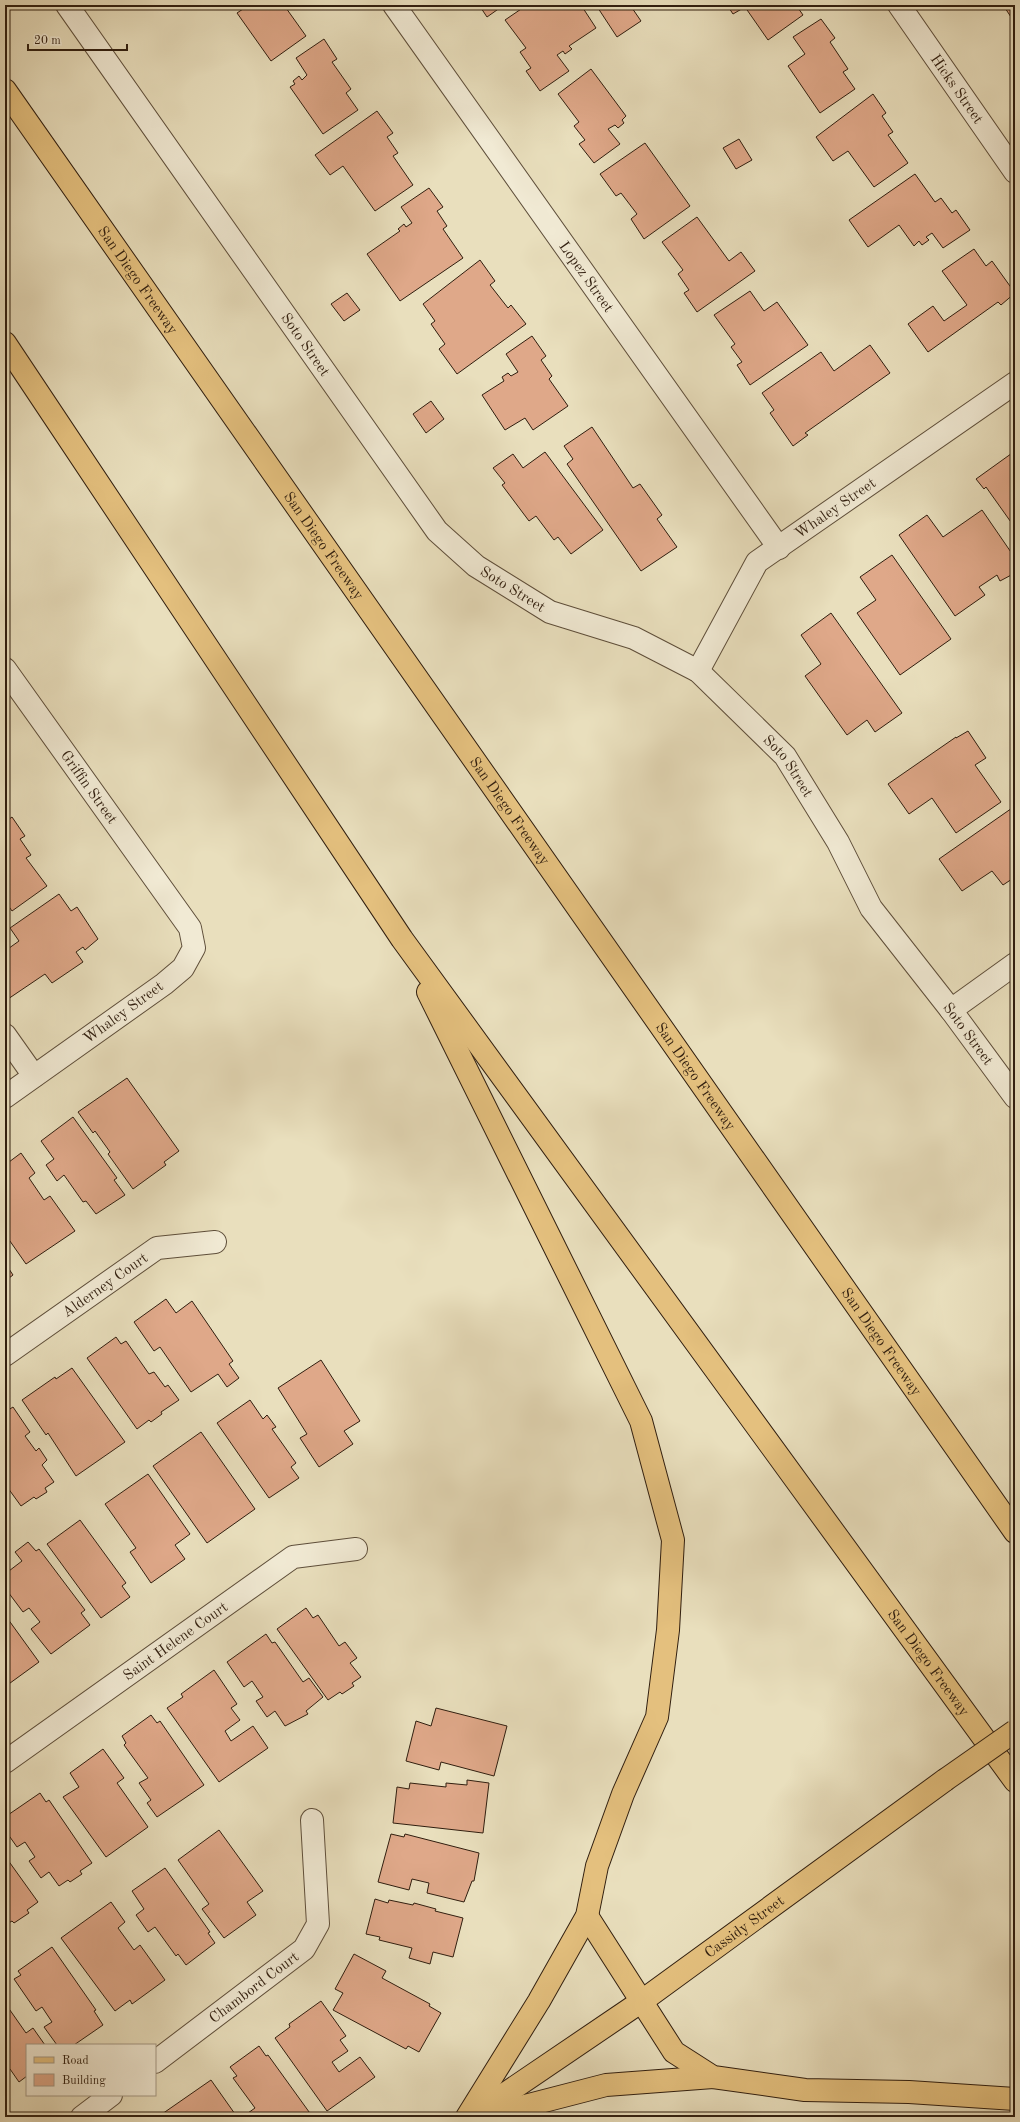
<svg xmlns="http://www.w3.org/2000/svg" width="1020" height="2122" font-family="'Old Standard TT',serif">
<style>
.building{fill:#dfa889;stroke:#301e0f}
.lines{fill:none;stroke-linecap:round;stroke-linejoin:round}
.minor-casing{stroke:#5e4e3a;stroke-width:24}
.major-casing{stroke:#301e0f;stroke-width:24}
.highway-casing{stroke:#301e0f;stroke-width:24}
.minor{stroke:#f1ead4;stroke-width:22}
.major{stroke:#e4c07e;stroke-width:22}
.highway{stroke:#e4c07e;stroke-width:22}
.major-bridge-casing{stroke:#301e0f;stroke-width:24;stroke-linecap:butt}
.major-bridge{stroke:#e4c07e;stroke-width:22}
.labels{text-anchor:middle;stroke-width:3;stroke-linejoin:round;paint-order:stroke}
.street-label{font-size:15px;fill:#301e0f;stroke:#f1ead4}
</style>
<rect width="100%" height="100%" fill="#e9dfbd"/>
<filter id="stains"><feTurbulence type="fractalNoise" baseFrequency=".005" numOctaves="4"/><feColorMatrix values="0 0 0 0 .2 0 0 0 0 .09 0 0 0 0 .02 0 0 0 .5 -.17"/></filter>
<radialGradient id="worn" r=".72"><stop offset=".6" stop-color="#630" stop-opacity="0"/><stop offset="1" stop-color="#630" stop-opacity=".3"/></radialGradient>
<g class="building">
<polygon points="243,5 290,5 286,8 306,36 271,61 237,13 243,9 241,7"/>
<polygon points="479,5 504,5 487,17"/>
<polygon points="527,5 581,5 596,28 569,46 572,49 565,54 563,51 557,55 569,71 540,91 526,71 531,68 520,52 526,48 505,20"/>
<polygon points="596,5 630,5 641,21 617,37"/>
<polygon points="727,5 796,5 803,15 768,40 745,7 733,14"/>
<polygon points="1003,5 1015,5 1015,23"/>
<polygon points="821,19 835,38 830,42 848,69 843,72 855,89 820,113 788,66 805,54 793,37"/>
<polygon points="324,39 337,59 332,62 351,89 346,93 358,110 323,134 290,87 295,84 293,81 299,76 302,80 307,75 296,58"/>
<polygon points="591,69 626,116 622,120 624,123 618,128 615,125 608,129 620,144 594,163 579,144 585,140 574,126 579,122 558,94"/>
<polygon points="873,94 886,113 882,116 893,132 888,135 908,163 874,187 848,151 833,161 816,137"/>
<polygon points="377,111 393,133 387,137 398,153 393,156 413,185 375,211 343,166 330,175 315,155"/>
<polygon points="739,139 752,160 736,169 723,148"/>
<polygon points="645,143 690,206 644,239 631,219 637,214 621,193 616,196 600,174"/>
<polygon points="915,174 935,202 941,198 952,213 956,210 970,230 943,248 932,233 926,237 929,240 922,245 919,241 914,246 899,225 868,247 849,220"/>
<polygon points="429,188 443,207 437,211 447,226 443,229 463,258 400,301 367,254 400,231 398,229 404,224 406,227 412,223 401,207"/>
<polygon points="697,217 729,261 741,252 755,271 697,312 684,293 689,290 678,274 683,270 662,242"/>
<polygon points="974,249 986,266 992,261 1015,293 1001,305 998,302 928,352 908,324 933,306 944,321 967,305 942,271"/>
<polygon points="480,260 495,281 490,285 508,308 511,305 526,324 457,374 439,349 445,344 431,324 435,321 423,304"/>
<polygon points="750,291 764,311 777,302 808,345 750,385 737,365 742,362 731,347 735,344 714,315"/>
<polygon points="347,293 360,310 344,321 331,304"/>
<polygon points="532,336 546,356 541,360 552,376 549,379 568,406 533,430 525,418 505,430 482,395 504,381 502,377 508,373 511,376 518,372 506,354"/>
<polygon points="870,345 890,373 805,433 808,435 793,446 770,413 774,410 762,393 821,352 834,371"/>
<polygon points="431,401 444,419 426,433 413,414"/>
<polygon points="592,427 633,488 640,484 662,515 657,519 677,547 641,571 567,464 573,459 564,446"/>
<polygon points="1015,451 1015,523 1013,525 986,487 984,489 976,479"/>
<polygon points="545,452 603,530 571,554 558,537 554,540 536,516 529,521 502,485 505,483 493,468 513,454 523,468"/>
<polygon points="982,510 1015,558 1015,573 1000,581 997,575 979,587 985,595 955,616 899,535 927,515 943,537"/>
<polygon points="892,555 951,639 900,675 857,613 876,600 860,577"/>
<polygon points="831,613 902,713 875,732 867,720 847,735 805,676 821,664 801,635"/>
<polygon points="968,731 986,758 975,765 1001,802 956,833 932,798 909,814 888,784 956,737 956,738"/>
<polygon points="1015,806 1015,877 1003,885 992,871 962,891 939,859"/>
<polygon points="12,817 25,836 20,839 31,855 26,858 47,886 12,911 5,901 5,822"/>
<polygon points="59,894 71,911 77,907 98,939 85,950 83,947 76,952 83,962 52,983 45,974 8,999 5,994 5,961 9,958 5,951 19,941 10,928"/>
<polygon points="127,1078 179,1151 164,1162 166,1165 133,1189 108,1154 110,1152 95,1131 93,1133 78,1112"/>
<polygon points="73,1117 117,1178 114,1180 125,1195 96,1214 86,1201 83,1202 64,1175 57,1181 46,1165 54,1159 41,1141"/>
<polygon points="21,1153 35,1173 29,1178 44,1200 50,1196 75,1231 26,1264 5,1234 5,1165"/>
<polygon points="5,1263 13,1275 5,1281"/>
<polygon points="166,1299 176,1313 192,1301 233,1361 229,1364 239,1378 227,1387 218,1374 191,1392 160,1347 154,1351 134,1322"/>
<polygon points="116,1337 121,1344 126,1341 149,1374 154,1372 165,1387 168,1385 179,1400 161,1412 162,1414 151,1422 149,1420 137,1429 87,1358"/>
<polygon points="321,1360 360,1421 344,1431 353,1444 319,1467 300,1438 307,1434 278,1388"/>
<polygon points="72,1368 125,1442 76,1476 48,1433 46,1435 22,1400 55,1377 56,1379"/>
<polygon points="250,1400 263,1419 267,1415 276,1427 272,1429 296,1463 291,1467 299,1478 269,1498 217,1423"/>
<polygon points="13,1407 30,1432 25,1436 36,1451 39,1448 47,1460 42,1465 54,1482 45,1488 47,1492 36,1499 34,1497 21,1506 5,1484 5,1412"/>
<polygon points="201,1432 255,1509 207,1543 153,1466"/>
<polygon points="148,1474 190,1534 175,1545 185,1559 151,1583 130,1552 136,1548 105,1504"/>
<polygon points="80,1520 126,1583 122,1586 130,1597 101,1618 47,1544"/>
<polygon points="28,1542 36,1551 39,1549 85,1610 81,1613 90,1625 51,1654 31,1629 40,1622 29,1608 23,1612 5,1588 5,1574 22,1561 15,1552"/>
<polygon points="306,1608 313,1618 318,1615 339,1646 345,1642 357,1658 350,1663 361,1677 352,1683 354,1686 342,1694 340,1692 328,1700 277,1629"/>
<polygon points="5,1615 39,1662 6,1686 5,1685"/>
<polygon points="266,1634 272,1643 275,1642 303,1682 309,1678 323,1697 306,1711 308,1714 285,1726 275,1711 267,1717 256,1701 263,1697 252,1681 244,1687 227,1662"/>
<polygon points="214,1670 237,1704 231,1708 240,1720 225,1731 231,1741 253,1726 268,1748 219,1782 167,1708 183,1697 181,1694"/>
<polygon points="436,1708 507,1726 494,1776 441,1762 439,1770 406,1761 416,1721 431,1726"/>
<polygon points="151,1715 157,1723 160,1721 204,1785 157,1817 147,1803 151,1800 139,1783 148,1778 124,1745 126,1743 122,1736"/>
<polygon points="103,1749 124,1778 117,1783 148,1827 106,1857 63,1797 79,1787 70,1773"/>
<polygon points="467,1780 489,1783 483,1833 393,1823 397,1787 409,1789 410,1783 446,1787 446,1783 467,1785"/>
<polygon points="40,1793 46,1802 49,1800 92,1863 80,1871 82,1874 70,1882 68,1880 59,1886 49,1872 41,1878 29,1861 35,1857 25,1842 17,1847 5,1830 5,1817"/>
<polygon points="219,1830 263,1891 247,1902 256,1915 224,1938 202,1909 209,1904 178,1860"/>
<polygon points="391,1834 404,1837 405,1834 479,1853 474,1881 472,1881 464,1902 427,1893 429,1883 412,1879 409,1890 378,1882"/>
<polygon points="5,1856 38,1902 27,1910 29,1913 14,1923 12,1921 5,1925"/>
<polygon points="165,1868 210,1932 208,1933 215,1943 186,1965 178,1954 176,1956 155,1927 148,1932 136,1915 144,1909 132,1891"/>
<polygon points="375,1899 388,1903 389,1900 413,1905 414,1903 436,1909 435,1911 463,1918 453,1957 433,1952 430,1964 409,1958 412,1948 379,1940 380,1937 366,1934"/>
<polygon points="111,1902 125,1922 118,1928 134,1950 140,1945 165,1980 132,2004 130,2000 115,2011 61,1938"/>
<polygon points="52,1947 96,2010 94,2011 103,2025 74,2045 57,2045 44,2027 52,2022 42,2007 36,2011 14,1979 21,1975 18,1971"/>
<polygon points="354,1954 386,1971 382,1978 430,2004 429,2006 441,2013 419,2052 408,2046 406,2049 333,2010 343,1993 335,1989"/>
<polygon points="321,2001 346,2036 340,2040 348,2051 332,2062 339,2072 360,2057 375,2077 327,2111 275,2038 290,2027 289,2024"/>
<polygon points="5,2003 26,2033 33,2028 45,2045 27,2045 27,2076 19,2082 10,2069 5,2072"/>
<polygon points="259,2046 266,2056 268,2055 312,2116 251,2117 248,2113 255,2108 233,2078 237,2076 230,2067"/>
<polygon points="211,2080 235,2114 231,2117 164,2117 162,2114"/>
</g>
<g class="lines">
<g class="minor-casing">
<g id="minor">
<path id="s1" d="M67 5 437 531 476 566 550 612 634 638 698 671 785 756 838 842 871 908 951 1010 1015 1097"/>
<path id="s2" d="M394 5 779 548"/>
<path id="s3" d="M899 5 1015 172"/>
<path id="s4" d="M5 669 190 928 194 948 183 968 164 984 5 1097"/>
<path id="s5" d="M698 671 757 562 1015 383"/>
<polyline points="951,1010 1015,964"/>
<polyline points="5,1035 34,1076"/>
<path id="s6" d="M5 1355 157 1248 215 1242"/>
<path id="s7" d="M5 1762 293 1557 356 1549"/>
<path id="s8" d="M155 2062 304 1949 318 1924 312 1820"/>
<polyline points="82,2117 111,2095"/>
</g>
</g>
<g class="major-casing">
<g id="major">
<path id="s9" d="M471 2117 642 2001 945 1780"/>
</g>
</g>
<g class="highway-casing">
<g id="highway">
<path id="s10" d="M5 90 1015 1532"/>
<path id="s11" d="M5 343 402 939 1015 1781"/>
<polyline points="428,992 641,1421 673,1540 668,1630 657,1717 623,1794 597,1866 587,1916 539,2001 467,2117"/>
<polyline points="587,1916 674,2052 713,2077 805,2090 909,2092 1015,2099"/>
<polyline points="482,2117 606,2085 713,2077"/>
</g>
</g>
<use href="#minor" class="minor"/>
<use href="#major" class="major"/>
<use href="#highway" class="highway"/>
<g class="major-bridge-casing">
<polyline id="major-bridge" points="945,1780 1015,1731"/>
</g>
<use href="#major-bridge" class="major-bridge"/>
</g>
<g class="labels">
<g class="street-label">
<text dy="5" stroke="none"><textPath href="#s3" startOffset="102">Hicks Street</textPath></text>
<text dy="5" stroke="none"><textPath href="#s2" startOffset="333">Lopez Street</textPath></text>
<text dy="5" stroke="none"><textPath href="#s10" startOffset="232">San Diego Freeway</textPath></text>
<text dy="5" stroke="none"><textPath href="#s1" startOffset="415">Soto Street</textPath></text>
<text dy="5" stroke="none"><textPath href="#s5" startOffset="219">Whaley Street</textPath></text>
<text dy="5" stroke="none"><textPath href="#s10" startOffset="556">San Diego Freeway</textPath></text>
<text dy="5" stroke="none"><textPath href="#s1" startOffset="739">Soto Street</textPath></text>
<text dy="5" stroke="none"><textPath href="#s1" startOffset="1074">Soto Street</textPath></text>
<text dy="5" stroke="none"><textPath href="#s4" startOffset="145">Griffin Street</textPath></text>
<text dy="5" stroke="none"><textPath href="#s10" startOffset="880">San Diego Freeway</textPath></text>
<text transform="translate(123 1012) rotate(-36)" y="5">Whaley Street</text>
<text dy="5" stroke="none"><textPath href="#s1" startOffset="1398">Soto Street</textPath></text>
<text dy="5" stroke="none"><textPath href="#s10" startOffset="1204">San Diego Freeway</textPath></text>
<text dy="5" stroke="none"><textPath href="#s6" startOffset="122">Alderney Court</textPath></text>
<text dy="5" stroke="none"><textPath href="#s10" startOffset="1528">San Diego Freeway</textPath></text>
<text dy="5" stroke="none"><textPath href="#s7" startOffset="209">Saint Helene Court</textPath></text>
<text dy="5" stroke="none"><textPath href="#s11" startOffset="1611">San Diego Freeway</textPath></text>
<text dy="5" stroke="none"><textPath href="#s9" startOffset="333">Cassidy Street</textPath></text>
<text dy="5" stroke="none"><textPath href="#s8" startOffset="124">Chambord Court</textPath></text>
</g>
</g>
<rect width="1020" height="2122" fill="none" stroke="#e9dfbd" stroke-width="20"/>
<rect x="6" y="6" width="1008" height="2110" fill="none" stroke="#301e0f" stroke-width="2"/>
<rect x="10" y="10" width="1000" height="2102" fill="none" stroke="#301e0f"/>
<rect x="26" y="2044" width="130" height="52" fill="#f1ead4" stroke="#a49885"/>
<rect x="34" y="2057" width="20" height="6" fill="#e4c07e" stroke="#a49885"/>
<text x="62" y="2064" font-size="12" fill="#301e0f">Road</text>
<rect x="34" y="2074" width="20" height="12" fill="#dfa889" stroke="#a49885"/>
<text x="62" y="2084" font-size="12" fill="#301e0f">Building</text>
<path d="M28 44v6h99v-6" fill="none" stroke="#301e0f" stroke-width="2"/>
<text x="34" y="44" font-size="12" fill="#301e0f" stroke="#f1ead4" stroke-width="3" paint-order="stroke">20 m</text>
<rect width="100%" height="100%" filter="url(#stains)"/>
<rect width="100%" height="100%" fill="url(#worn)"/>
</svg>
